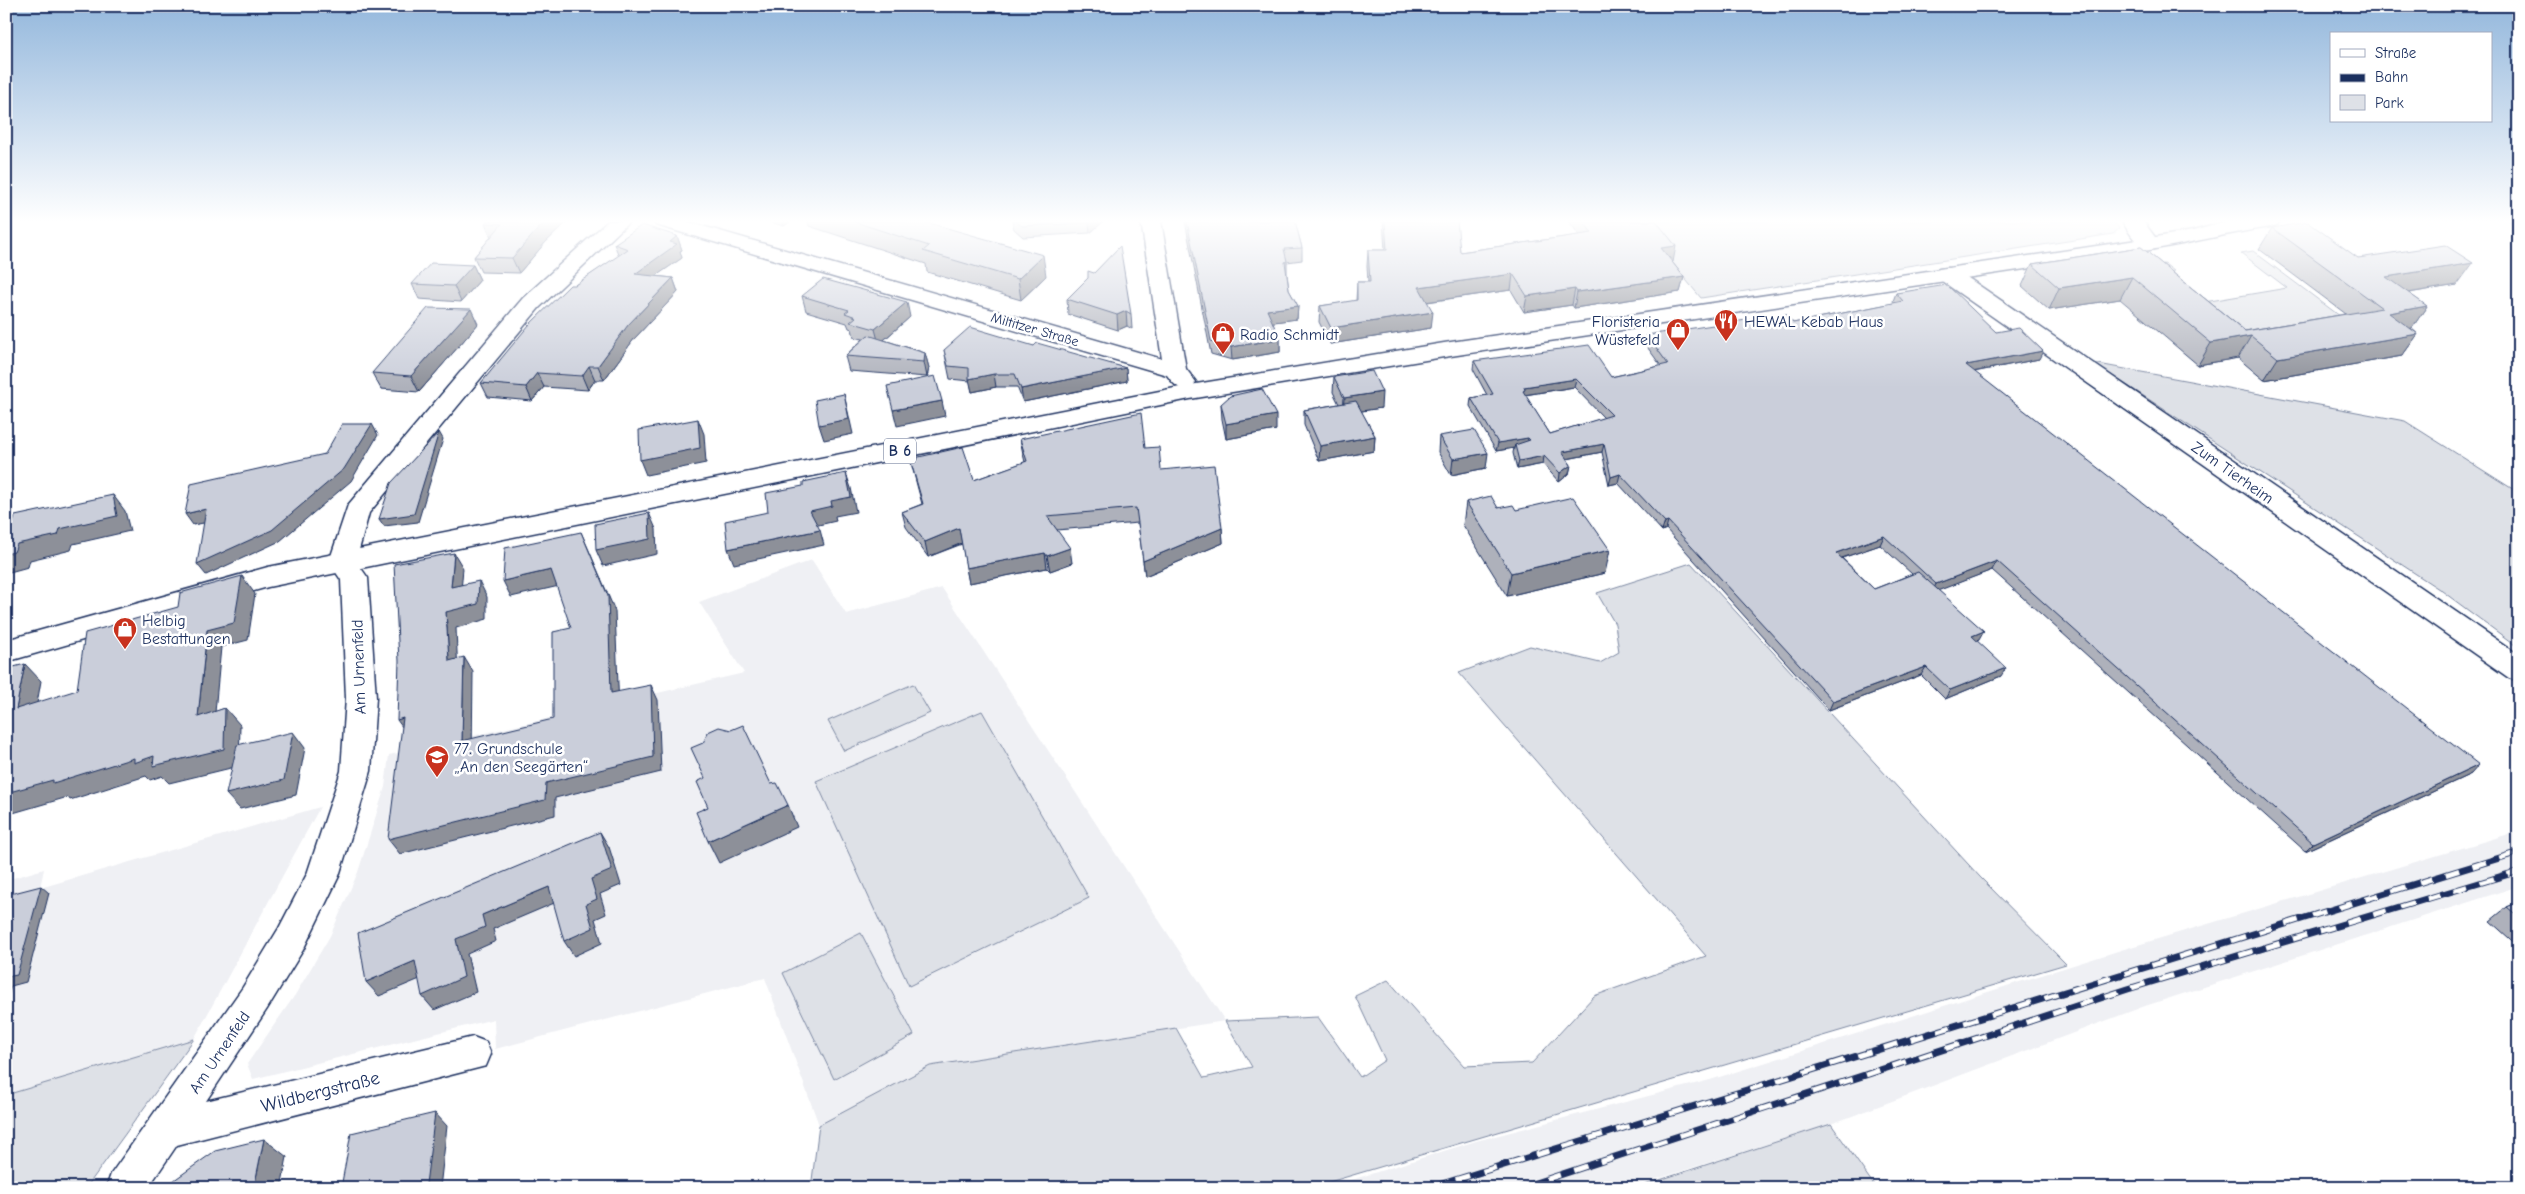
<svg xmlns="http://www.w3.org/2000/svg" width="2525" height="1194" font-family="'Comic Neue',sans-serif">
<style>
.built{fill:#eff0f4}
.green{fill:#dee1e7;stroke:#7c88a2}
.lines{fill:none;stroke-linecap:round;stroke-linejoin:round}
.minor-casing{stroke:#1b2f5e;stroke-width:3}
.major-casing{stroke:#1b2f5e;stroke-width:3}
.minor{fill:#fff;fill-rule:evenodd}
.major{fill:#fff;fill-rule:evenodd}
.rail-casing{stroke:#1b2f5e;stroke-width:7}
.rail{stroke:#fff;stroke-width:5;stroke-dasharray:14;stroke-linecap:butt}
.wall{fill:#aeb1bb;stroke:#1b2f5e;fill-rule:evenodd}
.shaded-wall{fill:#8d9099;stroke:#1b2f5e}
.building{fill:#caceda;stroke:#1b2f5e;fill-rule:evenodd}
.labels{text-anchor:middle;stroke-width:5;stroke-linejoin:round;paint-order:stroke}
.far-street-label{font-size:14px;fill:#1b2f5e;stroke:#fff}
.shield{fill:#fff;stroke:#5f6d8e;stroke-width:1}
.shield-label{font-size:15px;font-weight:bold;fill:#1b2f5e}
.poi-label{font-size:16px;fill:#1b2f5e;stroke:#fff;text-anchor:start}
.street-label{font-size:16px;fill:#1b2f5e;stroke:#fff}
.near-street-label{font-size:19px;fill:#1b2f5e;stroke:#fff}
</style>
<rect width="100%" height="100%" fill="#fff"/>
<filter id="ink" filterUnits="userSpaceOnUse"><feTurbulence type="fractalNoise" baseFrequency=".02" numOctaves="2"/><feDisplacementMap in="SourceGraphic" scale="10" xChannelSelector="R" yChannelSelector="G"/><feConvolveMatrix kernelMatrix="1 2 1 2 8 2 1 2 1" color-interpolation-filters="sRGB"/></filter>
<g filter="url(#ink)">
<g class="built">
<polygon points="812,560 846,614 942,588 1225,1021 930,1066 819,1125 765,978 495,1049 494,1019 253,1079 247,1064 295,995 330,936 358,872 385,787 389,755 744,673 699,602"/>
<polygon points="320,807 194,1039 6,1095 6,880 44,869 40,888"/>
<polygon points="2519,831 2519,886 2145,1006 1831,1124 1628,1188 1326,1188 1476,1141 1710,1080 2121,950"/>
</g>
<g class="green">
<polygon points="1637,221 2114,221 2119,229 2113,234 1701,298"/>
<polygon points="2253,251 2352,325 2232,345 2137,268 2165,264 2174,271 2161,273 2198,303 2287,288 2241,253"/>
<polygon points="2093,363 2405,421 2519,493 2519,648 2442,591"/>
<polygon points="1691,563 1980,877 2066,964 1309,1188 811,1188 819,1125 930,1066 1176,1028 1204,1078 1252,1067 1225,1021 1318,1017 1360,1077 1385,1060 1355,996 1388,980 1464,1066 1532,1063 1594,996 1706,956 1459,673 1530,646 1600,663 1619,652 1615,624 1597,593"/>
<polygon points="913,684 930,713 844,751 828,721"/>
<polygon points="982,711 1089,898 909,986 816,781"/>
<polygon points="861,933 914,1035 834,1079 783,973"/>
<polygon points="194,1039 86,1188 6,1188 6,1095"/>
<polygon points="1831,1124 1876,1188 1635,1188"/>
</g>
<g class="lines">
<g class="minor-casing">
<g id="minor">
<polygon points="608,221 630,221 539,308 369,513 356,561 368,578 376,698 371,771 339,876 303,950 267,1009 206,1101 473,1037 486,1042 491,1054 486,1066 177,1145 148,1188 106,1188 111,1174 243,987 279,928 307,874 341,771 346,698 341,580 329,562 348,505 523,298"/>
<path d="M653 221H685L1162 359 1141 221H1161L1186 369 1196 382 1192 387C1179 391 1175 386 1167 375L656 225Z"/>
<path d="M2122 221H2143L2160 244 2157 248C2140 253 2130 234 2122 221Z"/>
<polygon points="1947,268 1955,269 2519,655 2519,681 2509,678 1939,279 1936,274 1939,269"/>
</g>
</g>
<g class="major-casing">
<path id="major" d="M2229 221H2280L2277 225 2270 227C2229 233 2191 243 2150 250L1444 357 1190 399 268 587 6 662V640L268 567 1190 385 1444 343 2150 238 2193 231Z"/>
</g>
<use href="#minor" class="minor"/>
<use href="#major" class="major"/>
<g class="rail-casing">
<g id="rail">
<polyline points="1429,1188 2519,852"/>
<polyline points="1520,1188 2128,989 2519,871"/>
</g>
</g>
<use href="#rail" class="rail"/>
</g>
<g class="wall">
<polygon points="487,221 568,221 545,243 519,273 481,272 474,257 491,237 485,223"/>
<polygon points="766,221 791,221 784,226"/>
<polygon points="808,221 922,221 1046,276 1021,300 927,272 926,264 809,226"/>
<polygon points="1012,221 1104,221 1090,233 1023,237 1014,229"/>
<polygon points="1185,221 1295,221 1302,248 1302,260 1287,262 1287,274 1289,290 1298,306 1297,319 1272,322 1280,339 1280,352 1232,360 1211,354"/>
<polygon points="1383,221 1457,221 1460,252 1579,235 1569,221 1656,221 1672,262 1684,277 1680,292 1574,308 1572,305 1524,312 1511,290 1427,302 1431,328 1330,344 1319,322 1320,306 1356,301 1357,282 1368,282 1367,266 1368,250 1385,250"/>
<polygon points="2509,221 2519,221 2519,227"/>
<polygon points="2272,228 2358,258 2457,285 2408,293 2427,306 2412,328 2411,328 2418,334 2402,356 2264,380 2238,358 2198,365 2120,299 2049,310 2022,286 2032,264 2141,247 2245,331 2346,314 2259,249"/>
<polygon points="677,236 682,250 680,251 682,258 655,276 673,278 678,292 634,339 604,380 595,380 588,390 544,387 532,401 488,397 481,383 575,285 619,256 614,244"/>
<polygon points="473,265 480,280 461,302 419,299 412,284"/>
<polygon points="1088,278 1131,314 1132,329 1127,326 1118,330 1068,314 1067,299"/>
<path d="M1896 293 1996 332 2039 359 1974 372 2471 774 2305 851 1992 570 1938 590 1979 640 1977 641 2001 676 1945 699 1921 675 1829 710 1666 529 1662 531 1618 483 1609 485 1602 452 1567 459 1571 465 1569 474 1559 482 1543 464 1517 469 1513 453 1514 448 1496 451 1470 406 1471 398 1487 395 1473 369 1474 361 1611 377 1661 366 1645 344 1647 335 1793 323 1894 303 1893 301ZM1574 387 1604 418 1550 434 1525 395ZM1880 545 1912 574 1874 589 1842 558Z"/>
<polygon points="802,296 910,317 884,340 925,353 929,368 927,377 849,371 845,356 863,339 854,337 852,329 849,328 847,323 806,311"/>
<polygon points="478,324 419,392 381,389 372,373"/>
<polygon points="1034,346 1126,368 1127,381 1023,402 1017,387 996,387 972,392 970,381 950,379 944,350"/>
<polygon points="1334,377 1381,408 1361,411 1375,436 1374,451 1319,461 1304,425 1304,410 1339,404 1333,392"/>
<polygon points="1221,404 1276,430 1226,439 1222,419"/>
<polygon points="1439,436 1486,468 1451,475 1438,452"/>
<polygon points="1020,439 1145,448 1161,470 1222,528 1223,543 1145,576 1138,523 1057,530 1072,563 1050,571 1047,568 969,583 962,544 928,557 906,527 902,512 922,504 910,459 974,480 1025,462 1023,454"/>
<polygon points="1466,502 1498,508 1516,510 1605,573 1507,596 1463,525"/>
<polygon points="2519,902 2519,947 2490,921 2507,907"/>
</g>
<g class="shaded-wall">
<polygon points="547,221 568,221 545,243 519,273 512,258 539,228"/>
<polygon points="782,221 791,221 784,226"/>
<polygon points="1091,221 1104,221 1090,233 1089,223"/>
<polygon points="677,236 682,250 680,251 682,258 640,287 635,274 670,242"/>
<polygon points="1676,246 1673,262 1661,248"/>
<polygon points="1043,255 1046,276 1021,300 1018,279"/>
<polygon points="2473,263 2457,285 2371,299 2386,277"/>
<polygon points="473,265 480,280 461,302 454,286"/>
<polygon points="1513,274 1511,290 1418,303 1419,287"/>
<polygon points="1684,277 1680,292 1574,308 1577,292"/>
<polygon points="2132,277 2120,299 2049,310 2059,288"/>
<polygon points="673,278 678,292 634,339 604,380 598,366 628,325"/>
<polygon points="1575,289 1572,305 1524,312 1527,296"/>
<polygon points="907,302 910,317 879,344 875,329"/>
<polygon points="1298,306 1297,319 1267,323 1267,310"/>
<polygon points="2427,306 2412,328 2374,335 2389,313"/>
<polygon points="471,309 478,324 419,392 411,376"/>
<polygon points="1126,311 1127,326 1118,330 1117,315"/>
<polygon points="1433,312 1431,328 1330,344 1331,328"/>
<polygon points="2418,334 2402,356 2264,380 2278,358"/>
<polygon points="2251,336 2238,358 2198,365 2211,343"/>
<polygon points="1280,339 1280,352 1232,360 1231,347"/>
<polygon points="2043,351 2039,359 1962,374 1966,365"/>
<polygon points="925,353 929,368 927,377 924,362"/>
<polygon points="589,366 595,380 588,390 582,376"/>
<polygon points="1126,368 1127,381 1023,402 1021,389"/>
<polygon points="537,373 544,387 532,401 526,387"/>
<polygon points="994,374 996,387 972,392 969,379"/>
<polygon points="1576,379 1574,387 1524,395 1521,399 1524,387"/>
<polygon points="1382,392 1381,408 1343,414 1344,398"/>
<polygon points="844,394 853,434 824,440 819,425"/>
<polygon points="942,401 945,416 897,426 893,410"/>
<polygon points="1276,415 1276,430 1226,439 1226,424"/>
<polygon points="698,419 704,434 706,463 646,475 640,460"/>
<polygon points="372,424 378,435 351,481 280,541 206,575 197,564"/>
<polygon points="439,432 443,439 418,522 384,526 379,519"/>
<polygon points="1375,436 1374,451 1319,461 1320,446"/>
<polygon points="1528,438 1527,446 1515,445 1514,448 1496,451 1498,443"/>
<polygon points="1604,444 1602,452 1561,460 1562,452"/>
<polygon points="1488,453 1486,468 1451,475 1453,459"/>
<polygon points="1544,456 1543,464 1517,469 1519,461"/>
<polygon points="1571,465 1569,474 1559,482 1560,473"/>
<polygon points="846,473 851,488 856,512 835,516 836,521 814,526 810,511"/>
<polygon points="1620,474 1618,483 1609,485 1611,477"/>
<polygon points="113,495 125,511 130,531 73,544 71,550 30,560 28,567 6,573 6,554 17,544 60,529"/>
<polygon points="206,509 214,521 193,525 185,514"/>
<polygon points="649,513 656,529 657,554 603,566 596,550"/>
<polygon points="1668,521 1666,529 1662,531 1665,522"/>
<polygon points="959,528 962,543 928,557 925,542"/>
<polygon points="1222,528 1223,543 1145,576 1143,561"/>
<polygon points="820,530 824,545 734,564 728,549"/>
<polygon points="581,532 588,548 615,611 619,709 611,693"/>
<polygon points="1884,536 1880,545 1833,561 1836,553"/>
<polygon points="1070,548 1072,563 1050,571 1047,556"/>
<polygon points="1610,550 1605,573 1507,596 1511,573"/>
<polygon points="454,553 463,568 460,603 451,587"/>
<polygon points="1045,553 1047,568 969,583 966,568"/>
<polygon points="1997,561 1992,570 1932,593 1936,584"/>
<polygon points="551,570 559,586 511,597 503,581"/>
<polygon points="242,576 255,594 248,640 221,647 213,734 198,717 207,630"/>
<polygon points="479,581 487,597 487,619 456,628 458,676 449,661 446,612"/>
<polygon points="1984,631 1979,640 1967,645 1972,636"/>
<polygon points="464,657 473,672 472,756 462,741"/>
<polygon points="25,664 41,681 33,726 16,709"/>
<polygon points="1926,667 1921,675 1829,710 1833,701"/>
<polygon points="2006,668 2001,676 1945,699 1950,690"/>
<polygon points="651,685 658,700 661,772 555,798 555,815 400,854 388,839 546,783"/>
<polygon points="225,708 240,725 239,766 169,783 162,776 150,780 146,776 70,800 68,797 6,815 6,793"/>
<polygon points="403,718 408,735 397,720"/>
<polygon points="293,732 305,748 296,795 240,809 226,794"/>
<polygon points="2479,765 2471,774 2305,851 2313,843"/>
<polygon points="788,805 797,827 719,863 708,841"/>
<polygon points="600,832 609,847 621,885 600,894 606,914 595,919 602,943 574,956 564,941 586,904"/>
<polygon points="41,886 49,893 26,982 11,986 6,1003 6,977"/>
<polygon points="549,887 559,901 493,929 496,941 467,954 476,992 434,1010 422,996 456,939 482,915"/>
<polygon points="415,961 427,976 379,996 366,982"/>
<polygon points="435,1113 447,1126 440,1188 413,1188"/>
<polygon points="264,1139 287,1157 281,1188 254,1188"/>
</g>
<g class="building">
<polygon points="487,221 547,221 539,228 512,258 474,257 502,224 485,223"/>
<polygon points="852,221 922,221 1043,255 1018,279 923,251 929,246"/>
<polygon points="1015,221 1091,221 1089,223 1022,226"/>
<polygon points="1187,221 1295,221 1302,248 1284,249 1287,261 1285,262 1289,290 1298,306 1267,310 1280,339 1231,347 1211,341"/>
<polygon points="1385,221 1457,221 1460,252 1592,233 1583,221 1656,221 1676,246 1661,248 1684,277 1577,292 1575,289 1527,296 1513,274 1419,287 1433,312 1331,328 1320,306 1357,300 1357,282 1370,282 1368,250 1387,250"/>
<polygon points="2308,222 2358,258 2445,245 2473,263 2386,277 2427,306 2389,313 2418,334 2278,358 2251,336 2211,343 2132,277 2059,288 2032,264 2141,247 2245,331 2382,308 2272,228"/>
<polygon points="642,225 677,236 670,242 677,244 635,274 673,278 628,325 598,366 589,366 582,376 537,373 526,387 481,383 529,325 570,285 575,285 628,249 614,244"/>
<polygon points="1120,246 1131,314 1126,311 1117,315 1067,299 1088,278 1088,271 1094,273"/>
<polygon points="431,263 473,265 454,286 412,284"/>
<polygon points="823,279 907,302 875,329 850,322 856,317 845,313 849,310 802,296"/>
<path d="M1947 285 1996 332 2019 328 2043 351 1966 365 2479 765 2313 843 1997 561 1936 584 1884 536 1836 553 1874 589 1918 572 1984 631 1972 636 2006 668 1950 690 1926 667 1833 701 1668 521 1665 522 1620 474 1611 477 1604 444 1562 452 1571 465 1560 473 1544 456 1519 461 1515 445 1530 440 1528 438 1498 443 1471 398 1493 394 1474 361 1589 345 1611 377 1668 364 1647 335 1786 314 1793 323 1903 301 1896 293ZM1576 379 1612 415 1550 434 1523 391 1525 390 1524 387Z"/>
<polygon points="428,308 471,309 411,376 372,373"/>
<polygon points="970,327 1034,346 1037,343 1126,368 1021,389 1015,374 994,374 969,379 969,368 948,366 944,350"/>
<polygon points="868,335 925,353 924,362 845,356"/>
<polygon points="1372,371 1382,392 1344,398 1334,377"/>
<polygon points="935,376 942,401 893,410 887,386"/>
<polygon points="1262,389 1276,415 1226,424 1221,404 1230,396"/>
<polygon points="844,394 849,419 819,425 815,400"/>
<polygon points="1356,401 1375,436 1320,446 1304,410"/>
<polygon points="1141,413 1145,448 1159,447 1161,470 1214,465 1222,528 1143,561 1136,508 1047,516 1070,548 1047,556 1045,553 966,568 959,528 925,542 902,512 923,504 910,459 963,447 974,480 1027,461 1020,439"/>
<polygon points="698,419 700,448 640,460 639,430"/>
<polygon points="342,424 372,424 344,469 272,530 197,564 206,509 185,514 191,484 325,454"/>
<polygon points="1474,430 1488,453 1453,459 1439,436"/>
<polygon points="439,432 414,514 379,519 391,483"/>
<polygon points="846,473 851,497 831,501 832,506 810,511 820,530 728,549 725,521 768,512 766,493 803,486 803,482"/>
<polygon points="113,495 117,516 60,529 58,535 17,544 14,552 6,554 6,528 12,527 15,516"/>
<polygon points="1491,496 1498,508 1513,505 1516,510 1573,497 1610,550 1511,573 1466,502"/>
<polygon points="649,513 650,539 596,550 595,524"/>
<polygon points="581,532 608,596 611,693 651,685 653,757 546,783 545,800 388,839 403,718 397,720 399,661 394,564 454,553 451,587 479,581 478,604 446,612 449,661 464,657 462,741 553,719 553,632 571,628 551,570 503,581 505,548"/>
<polygon points="242,576 234,623 207,630 198,717 225,708 224,749 153,766 154,756 134,763 134,758 53,783 53,780 6,793 6,669 25,664 16,709 77,690 85,633 178,607 180,593"/>
<polygon points="743,725 771,784 777,783 788,805 708,841 696,812 708,807 697,782 705,778 691,748 703,743 708,732 719,727 731,730"/>
<polygon points="293,732 284,780 226,794 237,745"/>
<polygon points="600,832 612,870 591,879 597,899 586,904 593,928 564,941 549,887 482,915 485,927 456,939 464,977 422,996 415,961 366,982 358,933"/>
<polygon points="41,886 17,975 6,977 6,895"/>
<polygon points="2519,902 2519,917 2507,907"/>
<polygon points="435,1113 426,1184 413,1188 341,1188 351,1133"/>
<polygon points="264,1139 254,1188 163,1188 215,1151"/>
</g>
</g>
<linearGradient id="sky" x2="0" y2="1"><stop stop-color="#93b7dc"/><stop offset="0.57" stop-color="#fff"/><stop offset="1" stop-color="#fff" stop-opacity="0"/></linearGradient>
<rect width="2525" height="388" fill="url(#sky)"/>
<defs>
<g id="restaurant-pin" transform="scale(1.25)"><path d="M0 17L-7.5 6A9.5 9.5 0 1 1 7.5 6Z" fill="#c8321e" stroke="#fff"/><path d="M-5-6h1v4h1v-4h1v4h1v-4h1v5L-1.5 .5V6h-2V.5L-5-1ZM5-6V6H3V1.5H1.5Q1.5-4 5-6Z" fill="#fff"/></g>
<g id="shop-pin" transform="scale(1.25)"><path d="M0 17L-7.5 6A9.5 9.5 0 1 1 7.5 6Z" fill="#c8321e" stroke="#fff"/><path d="M-5-2.5h2.3a2.7 3.5 0 0 1 5.4 0H5L5.5 6h-11ZM-1.5-2.5h3a1.5 2.3 0 0 0-3 0Z" fill="#fff"/></g>
<g id="school-pin" transform="scale(1.25)"><path d="M0 17L-7.5 6A9.5 9.5 0 1 1 7.5 6Z" fill="#c8321e" stroke="#fff"/><path d="M0-5L7-2L0 1L-7-2ZM-4 1L0 2.5L4 1V4Q0 6-4 4Z" fill="#fff"/></g>
</defs>
<g fill-rule="evenodd">
<use href="#restaurant-pin" x="1726" y="321"/>
<use href="#shop-pin" x="1678" y="330"/>
<use href="#shop-pin" x="1223" y="334"/>
<use href="#shop-pin" x="125" y="629"/>
<use href="#school-pin" x="437" y="757"/>
</g>
<g class="labels">
<g class="far-street-label">
<text transform="translate(1035 329) rotate(16)" y="5">Miltitzer Straße</text>
</g>
<rect class="shield" x="884" y="438.5" width="32" height="25" rx="4"/>
<g class="shield-label">
<text x="900" y="456">B 6</text>
</g>
<g class="poi-label">
<text x="1660" y="327" text-anchor="end">Floristeria<tspan x="1660" dy="18">Wüstefeld</tspan></text>
<text x="1744" y="327">HEWAL Kebab Haus</text>
<text x="1240" y="340">Radio Schmidt</text>
<text x="142" y="626">Helbig<tspan x="142" dy="18">Bestattungen</tspan></text>
<text x="454" y="754">77. Grundschule<tspan x="454" dy="18">„An den Seegärten“</tspan></text>
</g>
<g class="street-label">
<text transform="translate(2233 472) rotate(35)" y="6">Zum Tierheim</text>
<text transform="translate(358 667) rotate(-92)" y="6">Am Urnenfeld</text>
<text transform="translate(219 1052) rotate(-56)" y="6">Am Urnenfeld</text>
</g>
<g class="near-street-label">
<text transform="translate(320 1091) rotate(-14)" y="7">Wildbergstraße</text>
</g>
</g>
<rect width="2525" height="1194" fill="none" stroke="#fff" stroke-width="25"/>
<rect x="12" y="12" width="2500" height="1169" fill="none" stroke="#1b2f5e" stroke-width="2" filter="url(#ink)"/>
<rect x="2330" y="32" width="162" height="90" fill="#ffffff" stroke="#a4acbf"/>
<rect x="2340" y="49" width="25" height="8" fill="#ffffff" stroke="#a4acbf"/>
<text x="2375" y="58" font-size="15" fill="#1b2f5e">Straße</text>
<rect x="2340" y="74" width="25" height="8" fill="#1b2f5e" stroke="#a4acbf"/>
<text x="2375" y="82" font-size="15" fill="#1b2f5e">Bahn</text>
<rect x="2340" y="95" width="25" height="15" fill="#dee1e7" stroke="#a4acbf"/>
<text x="2375" y="108" font-size="15" fill="#1b2f5e">Park</text>
</svg>
